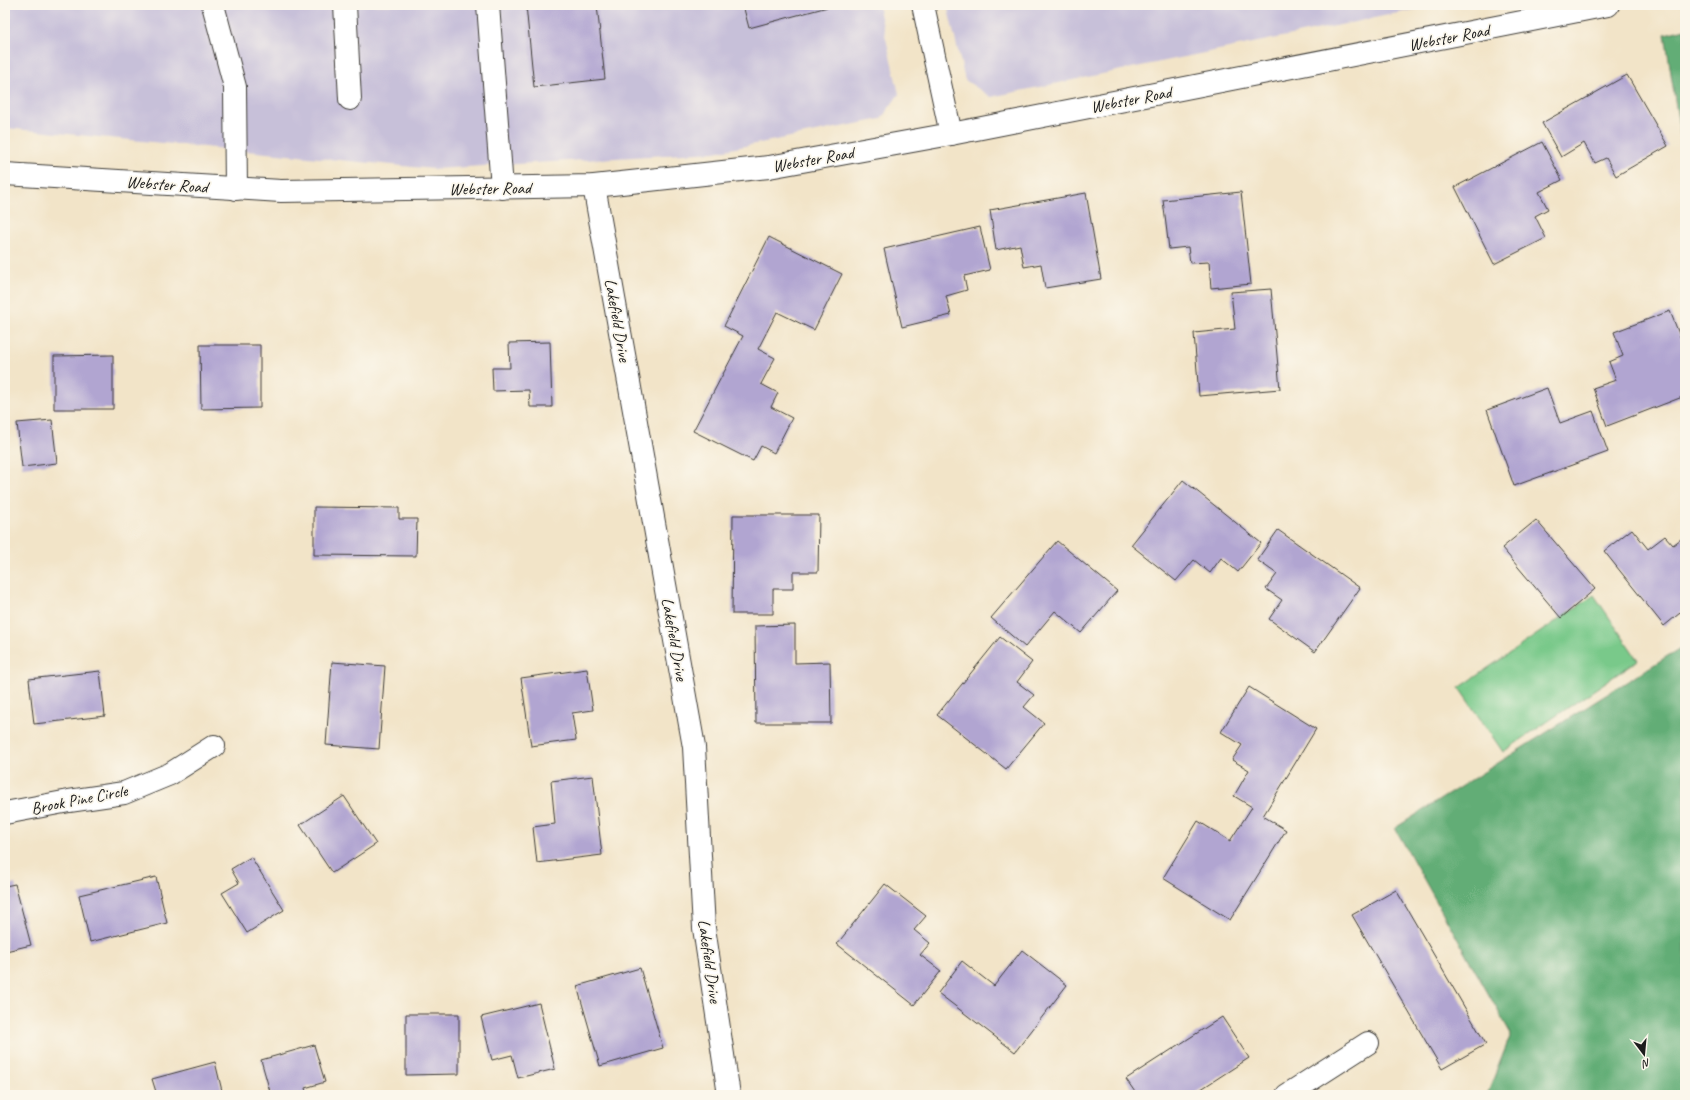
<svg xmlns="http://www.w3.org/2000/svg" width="1690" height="1100" font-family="Caveat,sans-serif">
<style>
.industrial{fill:#c7c0d9}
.green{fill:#79c98a;stroke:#4a7253}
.forest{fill:#62ad76;stroke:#3f6449}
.building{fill:#b1a5d1}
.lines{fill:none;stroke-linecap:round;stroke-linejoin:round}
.minor-casing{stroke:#3c3a36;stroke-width:24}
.minor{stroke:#fff;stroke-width:22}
.labels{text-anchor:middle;stroke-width:3.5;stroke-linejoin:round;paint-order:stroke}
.street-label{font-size:17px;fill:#1c1c1c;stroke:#fbf7ec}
</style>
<rect width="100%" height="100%" fill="#fbf7ec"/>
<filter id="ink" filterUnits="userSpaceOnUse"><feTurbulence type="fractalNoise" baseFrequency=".025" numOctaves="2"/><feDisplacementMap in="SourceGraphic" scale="8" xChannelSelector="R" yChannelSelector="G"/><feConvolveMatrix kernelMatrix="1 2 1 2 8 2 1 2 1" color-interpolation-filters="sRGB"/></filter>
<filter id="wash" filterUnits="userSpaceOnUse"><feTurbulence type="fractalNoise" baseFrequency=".012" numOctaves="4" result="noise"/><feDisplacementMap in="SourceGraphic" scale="16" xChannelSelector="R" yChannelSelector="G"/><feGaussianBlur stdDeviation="0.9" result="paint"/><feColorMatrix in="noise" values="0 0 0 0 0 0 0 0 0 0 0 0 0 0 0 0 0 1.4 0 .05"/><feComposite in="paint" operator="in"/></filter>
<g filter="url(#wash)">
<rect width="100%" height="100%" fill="#f2e4c8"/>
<g class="industrial">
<polygon points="5,5 878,5 899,94 881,119 715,152 434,169 5,128"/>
<polygon points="947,5 1437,5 991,97 965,80"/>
</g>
<polygon class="green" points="1594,595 1638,660 1503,752 1459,688"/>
<g class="forest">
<polygon points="1685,29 1685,167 1665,34"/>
<polygon points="1685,645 1685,1095 1487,1095 1511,1034 1395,828"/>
</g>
<g id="blocks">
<g class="building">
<polygon points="526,5 597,5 605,79 534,87"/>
<polygon points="743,5 835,5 749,28"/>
<polygon points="1627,75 1668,146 1616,176 1606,158 1595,163 1584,143 1561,157 1542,123"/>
<polygon points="1542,142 1562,180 1539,192 1548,209 1535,216 1546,238 1494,264 1455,187"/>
<polygon points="1241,192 1251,284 1211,288 1209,262 1190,263 1188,247 1169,249 1163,200"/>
<polygon points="1086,193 1101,279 1045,288 1041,264 1024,267 1020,245 996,250 990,210"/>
<polygon points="980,227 990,270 964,276 967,290 946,296 951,315 902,327 884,249"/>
<polygon points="769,237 842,274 814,330 777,312 758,349 775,358 761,384 778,393 771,407 792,418 774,453 761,446 753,461 693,431 743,336 724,326"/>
<polygon points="1271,289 1280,389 1199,396 1194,333 1235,329 1231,292"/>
<polygon points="1670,311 1685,349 1685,396 1607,426 1593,388 1616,380 1609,362 1623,356 1614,332"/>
<polygon points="550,342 552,407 530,407 529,390 493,391 492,368 510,368 509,343"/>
<polygon points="200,345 260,345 260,408 201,409"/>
<polygon points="113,355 113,409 54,409 54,356"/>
<polygon points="1547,388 1560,423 1593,411 1608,452 1514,486 1487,410"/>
<polygon points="52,420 57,463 22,467 17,423"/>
<polygon points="1183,480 1261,543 1238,572 1221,558 1210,573 1194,560 1176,581 1131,545"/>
<polygon points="314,507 399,508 399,519 417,519 416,556 314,555"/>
<polygon points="733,515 819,515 818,572 793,572 793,589 773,589 773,614 732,614"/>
<polygon points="1536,520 1595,589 1561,618 1502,548"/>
<polygon points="1632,529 1648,549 1665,536 1673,545 1685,536 1685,609 1664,626 1604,551"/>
<polygon points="1278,530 1360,588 1315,652 1269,619 1282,600 1266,589 1277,574 1257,560"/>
<polygon points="1057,541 1117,591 1081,633 1055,611 1025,647 991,618"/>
<polygon points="795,625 795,663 830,662 831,723 756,723 755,626"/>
<polygon points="1000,637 1032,662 1017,682 1034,695 1024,707 1044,723 1006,769 937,715"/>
<polygon points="332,662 385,666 379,749 326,745"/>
<polygon points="587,669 593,710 572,713 576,740 531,746 521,678"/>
<polygon points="100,671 105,716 34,724 29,679"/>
<polygon points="1249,687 1316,729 1263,816 1286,830 1230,920 1163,878 1198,821 1230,841 1252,807 1234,796 1249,770 1232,760 1242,745 1221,732"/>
<polygon points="593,776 602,855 537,863 533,827 555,824 551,781"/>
<polygon points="344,796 376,844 332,873 300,825"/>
<polygon points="251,857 284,910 247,933 222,893 239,883 231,869"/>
<polygon points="156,877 167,923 90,942 79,895"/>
<polygon points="15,884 31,945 6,951 5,886"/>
<polygon points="885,884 926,916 914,930 930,943 920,955 941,971 914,1005 837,944"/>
<polygon points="1396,890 1486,1044 1442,1069 1352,915"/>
<polygon points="1022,950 1067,985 1015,1052 938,993 962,961 994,986"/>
<polygon points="640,968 663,1048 600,1066 577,986"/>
<polygon points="539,1003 555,1069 518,1078 512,1055 492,1060 481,1017"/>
<polygon points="406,1014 459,1014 459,1074 406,1075"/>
<polygon points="1222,1017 1249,1058 1192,1095 1137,1095 1126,1079"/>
<polygon points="314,1045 325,1082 305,1088 307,1095 271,1095 261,1060"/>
<polygon points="215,1062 223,1095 157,1095 152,1079"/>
</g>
</g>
</g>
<g filter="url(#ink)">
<use href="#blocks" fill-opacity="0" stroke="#3c3a36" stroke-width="1"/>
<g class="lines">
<g class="minor-casing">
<g id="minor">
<polyline points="213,5 235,87 236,189"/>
<polyline points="345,5 350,99"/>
<polyline points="488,5 502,188"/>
<polyline points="923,5 951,134"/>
<polyline points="5,174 281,191 594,186 769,167 951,134 1608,5"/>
<polyline points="594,186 694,747 704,928 729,1095"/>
<polyline points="5,813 69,801 124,793 170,774 214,746"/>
<polyline points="1287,1095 1368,1043"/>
</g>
</g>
<use href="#minor" class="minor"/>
</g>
</g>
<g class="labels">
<g class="street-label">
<text transform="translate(1449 37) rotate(-11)" y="6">Webster Road</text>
<text transform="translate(1131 99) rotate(-11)" y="6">Webster Road</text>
<text transform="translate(813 159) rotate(-10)" y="6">Webster Road</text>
<text transform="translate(167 184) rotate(4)" y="6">Webster Road</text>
<text transform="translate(490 188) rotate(-1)" y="6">Webster Road</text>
<text transform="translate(618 320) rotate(80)" y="6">Lakefield Drive</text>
<text transform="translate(675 639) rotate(80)" y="6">Lakefield Drive</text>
<text transform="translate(79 799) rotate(-11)" y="6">Brook Pine Circle</text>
<text transform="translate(710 961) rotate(82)" y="6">Lakefield Drive</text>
</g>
</g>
<rect width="1690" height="1100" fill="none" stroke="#fbf7ec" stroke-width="20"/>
<g transform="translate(1644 1054) rotate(164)" stroke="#fbf7ec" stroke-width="3" paint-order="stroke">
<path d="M0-3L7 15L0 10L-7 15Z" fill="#1c1c1c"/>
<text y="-6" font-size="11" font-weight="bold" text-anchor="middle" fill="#1c1c1c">N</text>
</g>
</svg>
